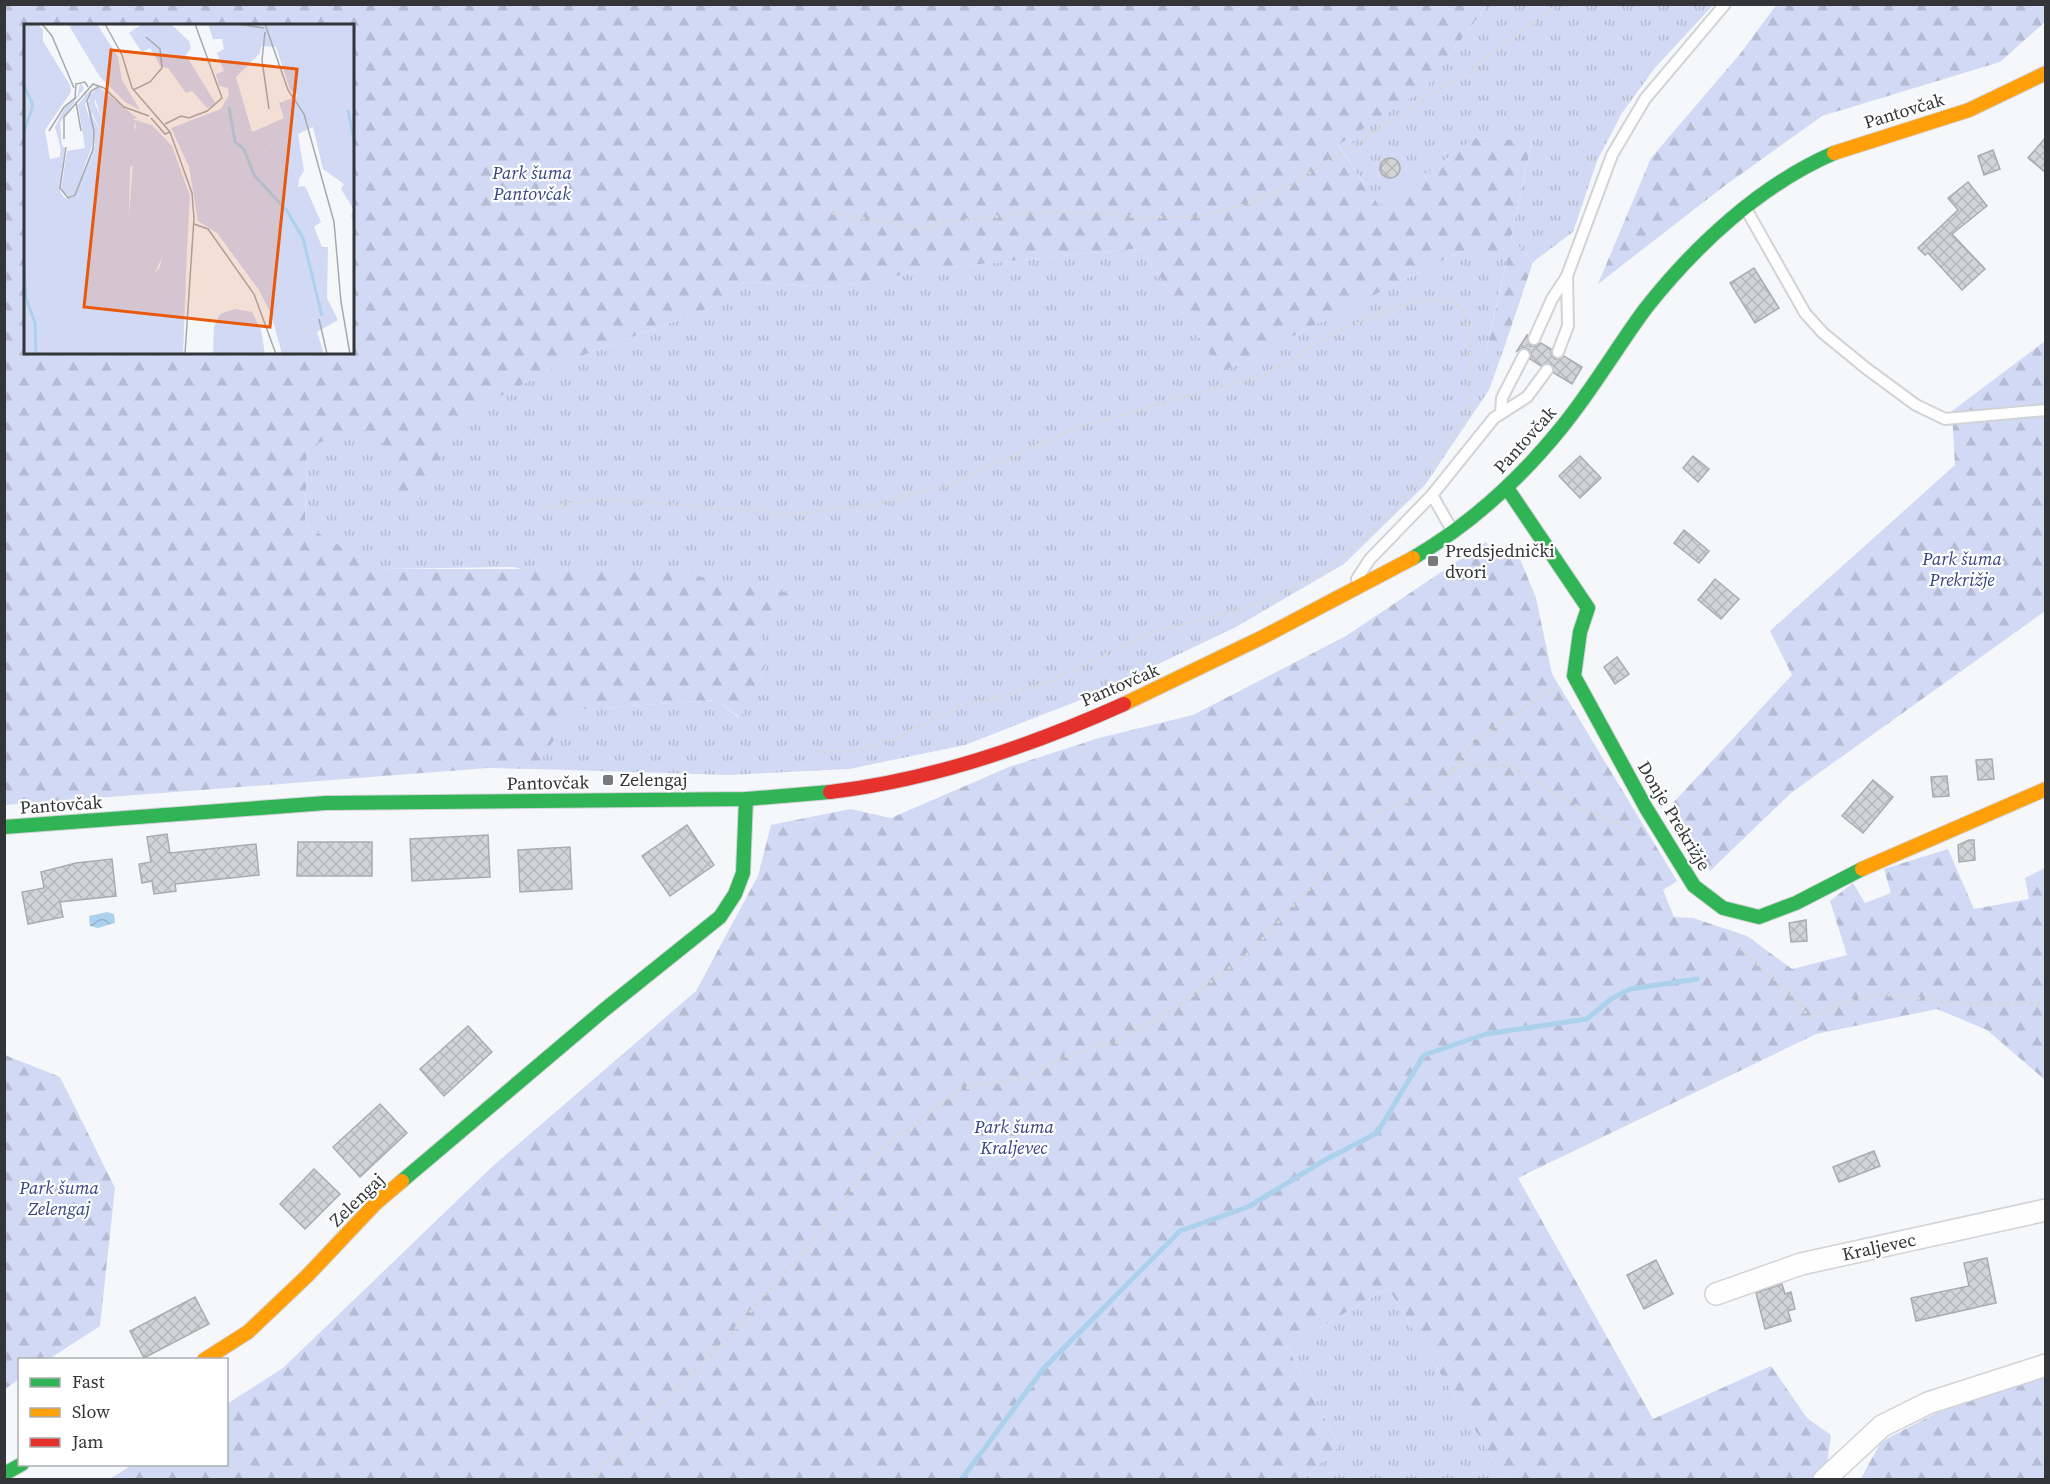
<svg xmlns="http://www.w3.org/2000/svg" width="2050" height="1484" font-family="'Source Serif 4',serif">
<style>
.grass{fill:url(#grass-tufts)}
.forest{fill:url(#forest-firs);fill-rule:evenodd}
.water{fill:url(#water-waves)}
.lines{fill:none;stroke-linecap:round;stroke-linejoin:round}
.stream{stroke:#abd1ed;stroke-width:5}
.building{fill:url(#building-cross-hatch);stroke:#abacaf;stroke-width:1.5}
.lane-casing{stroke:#d2d3d6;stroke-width:14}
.street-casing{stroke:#d2d3d6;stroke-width:24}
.fast-casing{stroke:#d2d3d6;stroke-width:16}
.slow-casing{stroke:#d2d3d6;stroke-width:16}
.jam-casing{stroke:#d2d3d6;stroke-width:16}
.path{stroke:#d7d8d9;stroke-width:3;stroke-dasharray:3 4.5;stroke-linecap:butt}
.lane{stroke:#fefefe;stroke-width:10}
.street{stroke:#fefefe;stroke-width:21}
.fast{stroke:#30b455;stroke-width:14}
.slow{stroke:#ff9f0a;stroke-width:14}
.jam{stroke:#e5322d;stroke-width:14}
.poi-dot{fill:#77797c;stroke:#fff;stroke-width:2}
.labels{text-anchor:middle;stroke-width:4.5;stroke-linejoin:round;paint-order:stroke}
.street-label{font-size:18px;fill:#333538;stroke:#fff}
.park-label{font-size:18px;font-style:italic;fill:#344382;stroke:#fff}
.poi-label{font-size:18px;fill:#333538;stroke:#fff;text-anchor:start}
.inset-river{fill:none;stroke:#abd1ed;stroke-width:3}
.inset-road{fill:none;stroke:#a8a9ad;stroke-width:1.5}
.view{fill:#e8590c;fill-opacity:0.15;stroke:#e8590c;stroke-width:3}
.inset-edge{fill:none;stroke:#333538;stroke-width:3}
</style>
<defs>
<pattern id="grass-tufts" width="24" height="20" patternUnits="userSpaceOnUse" patternTransform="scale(1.5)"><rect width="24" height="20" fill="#d1d9f4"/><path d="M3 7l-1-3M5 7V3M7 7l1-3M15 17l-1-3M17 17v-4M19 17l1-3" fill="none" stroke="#b4bbd2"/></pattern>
<pattern id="forest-firs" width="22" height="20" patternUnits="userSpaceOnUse" patternTransform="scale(1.5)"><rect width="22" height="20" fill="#d1d9f4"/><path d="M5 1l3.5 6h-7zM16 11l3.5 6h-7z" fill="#b4bbd2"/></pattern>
<pattern id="water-waves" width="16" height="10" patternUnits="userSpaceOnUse" patternTransform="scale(1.5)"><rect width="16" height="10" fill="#abd1ed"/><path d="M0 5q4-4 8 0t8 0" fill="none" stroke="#94b4cc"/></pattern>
<pattern id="building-cross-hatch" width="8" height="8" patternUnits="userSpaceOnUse" patternTransform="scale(1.5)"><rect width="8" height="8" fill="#d3d4d7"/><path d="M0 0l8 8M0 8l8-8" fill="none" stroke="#b6b7b9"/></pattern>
</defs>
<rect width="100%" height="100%" fill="#f6f7fb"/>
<g class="grass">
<polygon points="1487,5 1713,5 1654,69 1622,113 1597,161 1573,232 1533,262 1511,238 1532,142 1476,138 1379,207 1338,144 1424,89"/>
<polygon points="1141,248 1222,372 1461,251 1507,258 1486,351 1503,351 1489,390 1425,485 1344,564 1234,628 1093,695 965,745 849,769 729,775 535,769 572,710 717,700 739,718 766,666 760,637 514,567 380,569 305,525 307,448 359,425 395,454 395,511 430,493 448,423 565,362 710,308 744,282 836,287 939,268"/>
<polygon points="1388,1288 1505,1479 1303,1479 1339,1446 1287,1347"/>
</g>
<g class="forest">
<path d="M5 4 1487 5 1424 89 1338 145 1379 206 1476 138 1532 141 1511 238 1533 262 1503 351 1486 352 1507 259 1461 251 1222 372 1141 248 940 268 836 287 744 282 710 308 565 362 449 423 430 493 395 512V454L359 426 307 448 305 525 380 569H659L789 593 760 637 766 665 740 718 717 700 573 710 535 769 488 768 5 805ZM26 26H352V352H26Z"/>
<polygon points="1777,4 2045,5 2045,22 2000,62 1822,116 1723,187 1598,284 1651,158 1740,54"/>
<polygon points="2045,341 2045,611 1791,793 1710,871 1673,803 1792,675 1770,631 1955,465 1952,411"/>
<polygon points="1486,542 1499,560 1518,554 1536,598 1552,674 1677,881 1663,890 1674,917 1693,918 1747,936 1792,969 1847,955 1830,901 1853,883 1865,903 1891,893 1884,869 1948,849 1974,909 2029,899 2025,878 2045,868 2045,1080 1987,1030 1937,1009 1816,1034 1518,1178 1653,1419 1771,1366 1807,1418 1831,1435 1825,1479 1505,1479 1388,1288 1287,1347 1339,1446 1303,1479 108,1480 132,1465 226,1464 227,1404 283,1368 494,1165 696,991 758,876 771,825 850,809 891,818 1009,767 1099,738 1193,715 1346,636"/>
<polygon points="5,1055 60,1077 115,1188 100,1326 49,1359 20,1360 19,1379 5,1389"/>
<polygon points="2045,1374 2045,1479 1860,1480 1881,1442 1934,1414"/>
</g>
<polygon class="water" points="107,912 114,914 115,923 98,928 90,926 89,916"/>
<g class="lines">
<polyline class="stream" points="961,1480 1044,1368 1180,1231 1250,1206 1323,1161 1377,1133 1424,1055 1486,1034 1587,1019 1611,999 1630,989 1697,979"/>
</g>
<g class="building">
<polygon points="2046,137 2046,173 2028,158"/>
<polygon points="1993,150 2000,169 1984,175 1978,156"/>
<circle cx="1390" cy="168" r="10"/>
<polygon points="1968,182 1987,206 1952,234 1985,269 1962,290 1928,253 1925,255 1918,248 1958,210 1948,198"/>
<polygon points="1754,268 1779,308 1755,323 1730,283"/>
<polygon points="1527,335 1530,346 1535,346 1541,343 1551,349 1551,354 1555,359 1564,356 1582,367 1572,384 1554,373 1551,364 1541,366 1530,359 1531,354 1528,349 1523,348 1517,351"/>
<polygon points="1580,456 1601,478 1580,498 1559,476"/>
<polygon points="1693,456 1709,469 1698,482 1683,468"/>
<polygon points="1684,530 1709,551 1699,563 1674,543"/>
<polygon points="1715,579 1739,599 1721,619 1698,600"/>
<polygon points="1617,657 1629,674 1615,684 1604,667"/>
<polygon points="1992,759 1994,779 1978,780 1976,760"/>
<polygon points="1947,776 1949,796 1933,797 1931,777"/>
<polygon points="1873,780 1893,797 1863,833 1842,816"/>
<polygon points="687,825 714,865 670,896 642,856"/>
<polygon points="167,834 170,853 256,844 259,875 175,884 176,891 154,894 152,881 142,883 139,864 151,862 147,837"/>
<polygon points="488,835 490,877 412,881 410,839"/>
<polygon points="1969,840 1974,840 1975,860 1959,862 1958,845"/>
<polygon points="298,842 372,842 372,876 297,876"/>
<polygon points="570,847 572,889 520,892 518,850"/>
<polygon points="112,859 116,896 60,902 63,917 28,924 22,892 44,888 41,872 76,863"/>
<polygon points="1806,920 1807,941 1791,942 1789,923"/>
<polygon points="468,1026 492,1052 444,1096 420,1069"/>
<polygon points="380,1104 407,1133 360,1177 333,1147"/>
<polygon points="1874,1151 1880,1166 1839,1182 1833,1167"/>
<polygon points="314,1169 340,1194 305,1229 280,1204"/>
<polygon points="1987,1258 1996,1303 1916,1321 1911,1298 1969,1286 1964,1263"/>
<polygon points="1656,1260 1673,1294 1644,1309 1627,1275"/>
<polygon points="1782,1284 1785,1294 1791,1292 1795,1309 1788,1311 1791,1321 1765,1329 1756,1293"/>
<polygon points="195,1297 209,1324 144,1358 130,1331"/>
</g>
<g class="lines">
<g class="lane-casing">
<g id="lane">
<polyline points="1746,209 1805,313 1823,333 1867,369 1916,405 1945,419 2046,410"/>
<polyline points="1534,339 1552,299 1567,276"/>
<polyline points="1558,352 1568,326 1567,276 1612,155 1645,99 1725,4"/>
<polyline points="1501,413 1502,398 1524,355"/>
<polyline points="1452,530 1432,495 1494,418 1527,397 1547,370"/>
<polyline points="1357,579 1370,559 1432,495"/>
</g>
</g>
<g class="street-casing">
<g id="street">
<polyline points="1716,1294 1801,1264 2046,1210"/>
<polyline points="1824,1480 1882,1426 1928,1403 2046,1365"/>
</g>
</g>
<g class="fast-casing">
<g id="fast">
<polyline points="1507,488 1588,608 1580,632 1574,676 1646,808 1694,886 1723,908 1759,917 1796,903 1862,869"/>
<path d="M1413 558C1471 524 1520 479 1562 427 1593 389 1617 347 1646 308 1695 246 1760 185 1834 153"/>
<polyline points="4,827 326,803 746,799 830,792"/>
<polyline points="402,1181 604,1010 720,917 735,894 743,873 746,799"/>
<polyline points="4,1474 22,1464"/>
</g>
</g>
<g class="slow-casing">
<g id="slow">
<polyline points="1834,153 1969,110 2046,73"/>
<polyline points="1124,704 1263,637 1413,558"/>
<polyline points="1862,869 2046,789"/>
<polyline points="204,1360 248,1332 307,1276 375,1204 402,1181"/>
</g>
</g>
<g class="jam-casing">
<path id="jam" d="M830 792C932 780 1031 746 1124 704"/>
</g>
<g class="path">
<polyline points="825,212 925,228 945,222 1053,211 1141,217 1197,217 1247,204 1297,181 1467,72 1559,4"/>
<polyline points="538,509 598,499 797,514 874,504 948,485 1078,427 1266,374 1341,330 1397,307 1429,300 1451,302 1463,309 1469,330 1472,378 1469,410 1445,448 1394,512 1325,572 1266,602 1150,633 1041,685 958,707 896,738 851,751 814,752"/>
<polyline points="1452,771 1463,765 1511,766 1580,808 1634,830"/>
<polyline points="1735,934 1741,949 1791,994 1809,1017 1849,1001 1881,994 1969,1004 2046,1003"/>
<polyline points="589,1480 630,1434 721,1345 833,1217 878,1152 960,1089 1026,1078 1070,1054 1117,1042 1188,999 1249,953 1316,882 1374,813 1434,792 1477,738 1555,688"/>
</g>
<use href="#lane" class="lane"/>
<use href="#street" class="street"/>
<use href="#fast" class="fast"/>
<use href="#slow" class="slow"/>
<use href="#jam" class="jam"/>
</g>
<g class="poi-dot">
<rect x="1427" y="555" width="12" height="12" rx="3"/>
<rect x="602" y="774" width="12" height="12" rx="3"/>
</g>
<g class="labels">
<g class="street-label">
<text transform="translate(1904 111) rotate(-17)" y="6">Pantovčak</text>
<text transform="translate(1525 440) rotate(-48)" y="6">Pantovčak</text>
<text transform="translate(1120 685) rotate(-23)" y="6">Pantovčak</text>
<text transform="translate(548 783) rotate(-1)" y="6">Pantovčak</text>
<text transform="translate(61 805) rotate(-4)" y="6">Pantovčak</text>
<text transform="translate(1674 816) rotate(59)" y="6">Donje Prekrižje</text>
<text transform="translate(357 1200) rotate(-44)" y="6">Zelengaj</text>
<text transform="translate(1879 1247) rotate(-12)" y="6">Kraljevec</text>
</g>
<g class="park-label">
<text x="532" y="179">Park šuma<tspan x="532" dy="21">Pantovčak</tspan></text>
<text x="1962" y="565">Park šuma<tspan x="1962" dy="21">Prekrižje</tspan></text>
<text x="1014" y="1133">Park šuma<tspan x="1014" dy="21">Kraljevec</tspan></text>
<text x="59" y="1194">Park šuma<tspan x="59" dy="21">Zelengaj</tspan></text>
</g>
<g class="poi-label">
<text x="1445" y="557">Predsjednički<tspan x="1445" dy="21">dvori</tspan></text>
<text x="620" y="786">Zelengaj</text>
</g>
</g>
<g transform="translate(24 24)">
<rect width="330" height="330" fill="#f6f7fb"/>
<path d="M75 63 113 94 97 100 104 113 95 117 78 95 71 75 68 92 76 107 73 122 55 171 50 176H44L39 174 36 170 33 161 37 120 41 124 36 168 42 175 48 174 71 121 65 93 66 70ZM67 65 61 80 69 107 68 122 51 169 45 173 37 166 43 127 61 124 54 81ZM112 97 128 101 148 122 166 172 163 226 156 221 153 196 130 252 120 251 118 244 128 240 119 233 105 193ZM274 110 280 147 275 155 259 134 246 139 240 126Z" fill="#d1d9f4"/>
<path d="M0 0H14L19 6V17L46 61 47 68 21 106 26 135 36 133 33 161 39 174 50 176 55 171 73 122 76 107 64 79 67 71 78 95 95 117 104 113 96 100 98 93 124 99 112 97 110 103 123 135 106 143 105 193 119 232 129 240 118 244 120 250 129 252 136 243 145 192 160 200 156 221 163 226 159 330H0ZM44 0H73L94 33 98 56 116 86 101 78 76 53ZM118 0H147L165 17 167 24 162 31 192 80 183 84 168 67 162 69 144 44 137 43 126 24 118 28 105 9ZM184 0H328L330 5V197L327 192 330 186 317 165 320 160 299 145 289 103 240 126 246 139 259 134 275 155 274 163 281 162 297 198 290 203 298 223H304L303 274 314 296 293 308 300 330H258L247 290 235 266 193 209 174 197 165 143 147 104 197 85 205 71 204 64 195 62 192 50 200 47 193 29 200 25 198 15H189ZM237 22 252 23 266 66 274 72 255 79 260 94 228 108 212 53 236 29ZM56 59 60 64 36 99 39 133 31 103 41 83 54 71ZM63 68 59 86 68 120 53 155 63 120 55 81ZM211 285 228 288 237 306 241 330H189L190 302 196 290Z" fill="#d1d9f4" fill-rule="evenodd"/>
<path class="inset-river" d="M0 61 9 81 0 108M205 83 211 118 220 125 230 151 263 187 279 214 298 292M324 86 330 117M0 243 2 274 11 299 12 330"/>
<path class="inset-road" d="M18 0 28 12 50 64M81 0 98 31 108 64 146 108 168 169 170 194 161 330M214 0 240 4M241 0 264 66 280 90 310 198 317 278 326 330M241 8 238 36 245 85M109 66 126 58 138 44 136 25 122 13M52 78 57 107M127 94 141 110 146 108M141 100 157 92 165 94 183 87 198 74 171 0M25 107 40 83 51 74 52 60 61 58 64 63M40 115V93L69 60 80 64 100 83 125 92M42 123 36 164 44 174 51 171 69 125 70 107 63 77 67 67 76 62M170 200 184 205 230 270 252 330M295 295 303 330"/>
<path class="view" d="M87 26 273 45 246 303 60 283Z"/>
<rect width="330" height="330" class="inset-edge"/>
</g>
<rect width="2050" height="1484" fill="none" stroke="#333538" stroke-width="12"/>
<rect x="18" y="1358" width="210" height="108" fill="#ffffff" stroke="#adaeaf" stroke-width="1.5"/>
<rect x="30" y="1378" width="30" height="9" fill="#30b455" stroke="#adaeaf" stroke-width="1.5"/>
<text x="72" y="1388" font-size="18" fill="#333538">Fast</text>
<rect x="30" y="1408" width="30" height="9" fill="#ff9f0a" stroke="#adaeaf" stroke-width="1.5"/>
<text x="72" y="1418" font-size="18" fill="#333538">Slow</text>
<rect x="30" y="1438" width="30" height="9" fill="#e5322d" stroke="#adaeaf" stroke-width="1.5"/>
<text x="72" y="1448" font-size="18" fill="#333538">Jam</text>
</svg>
